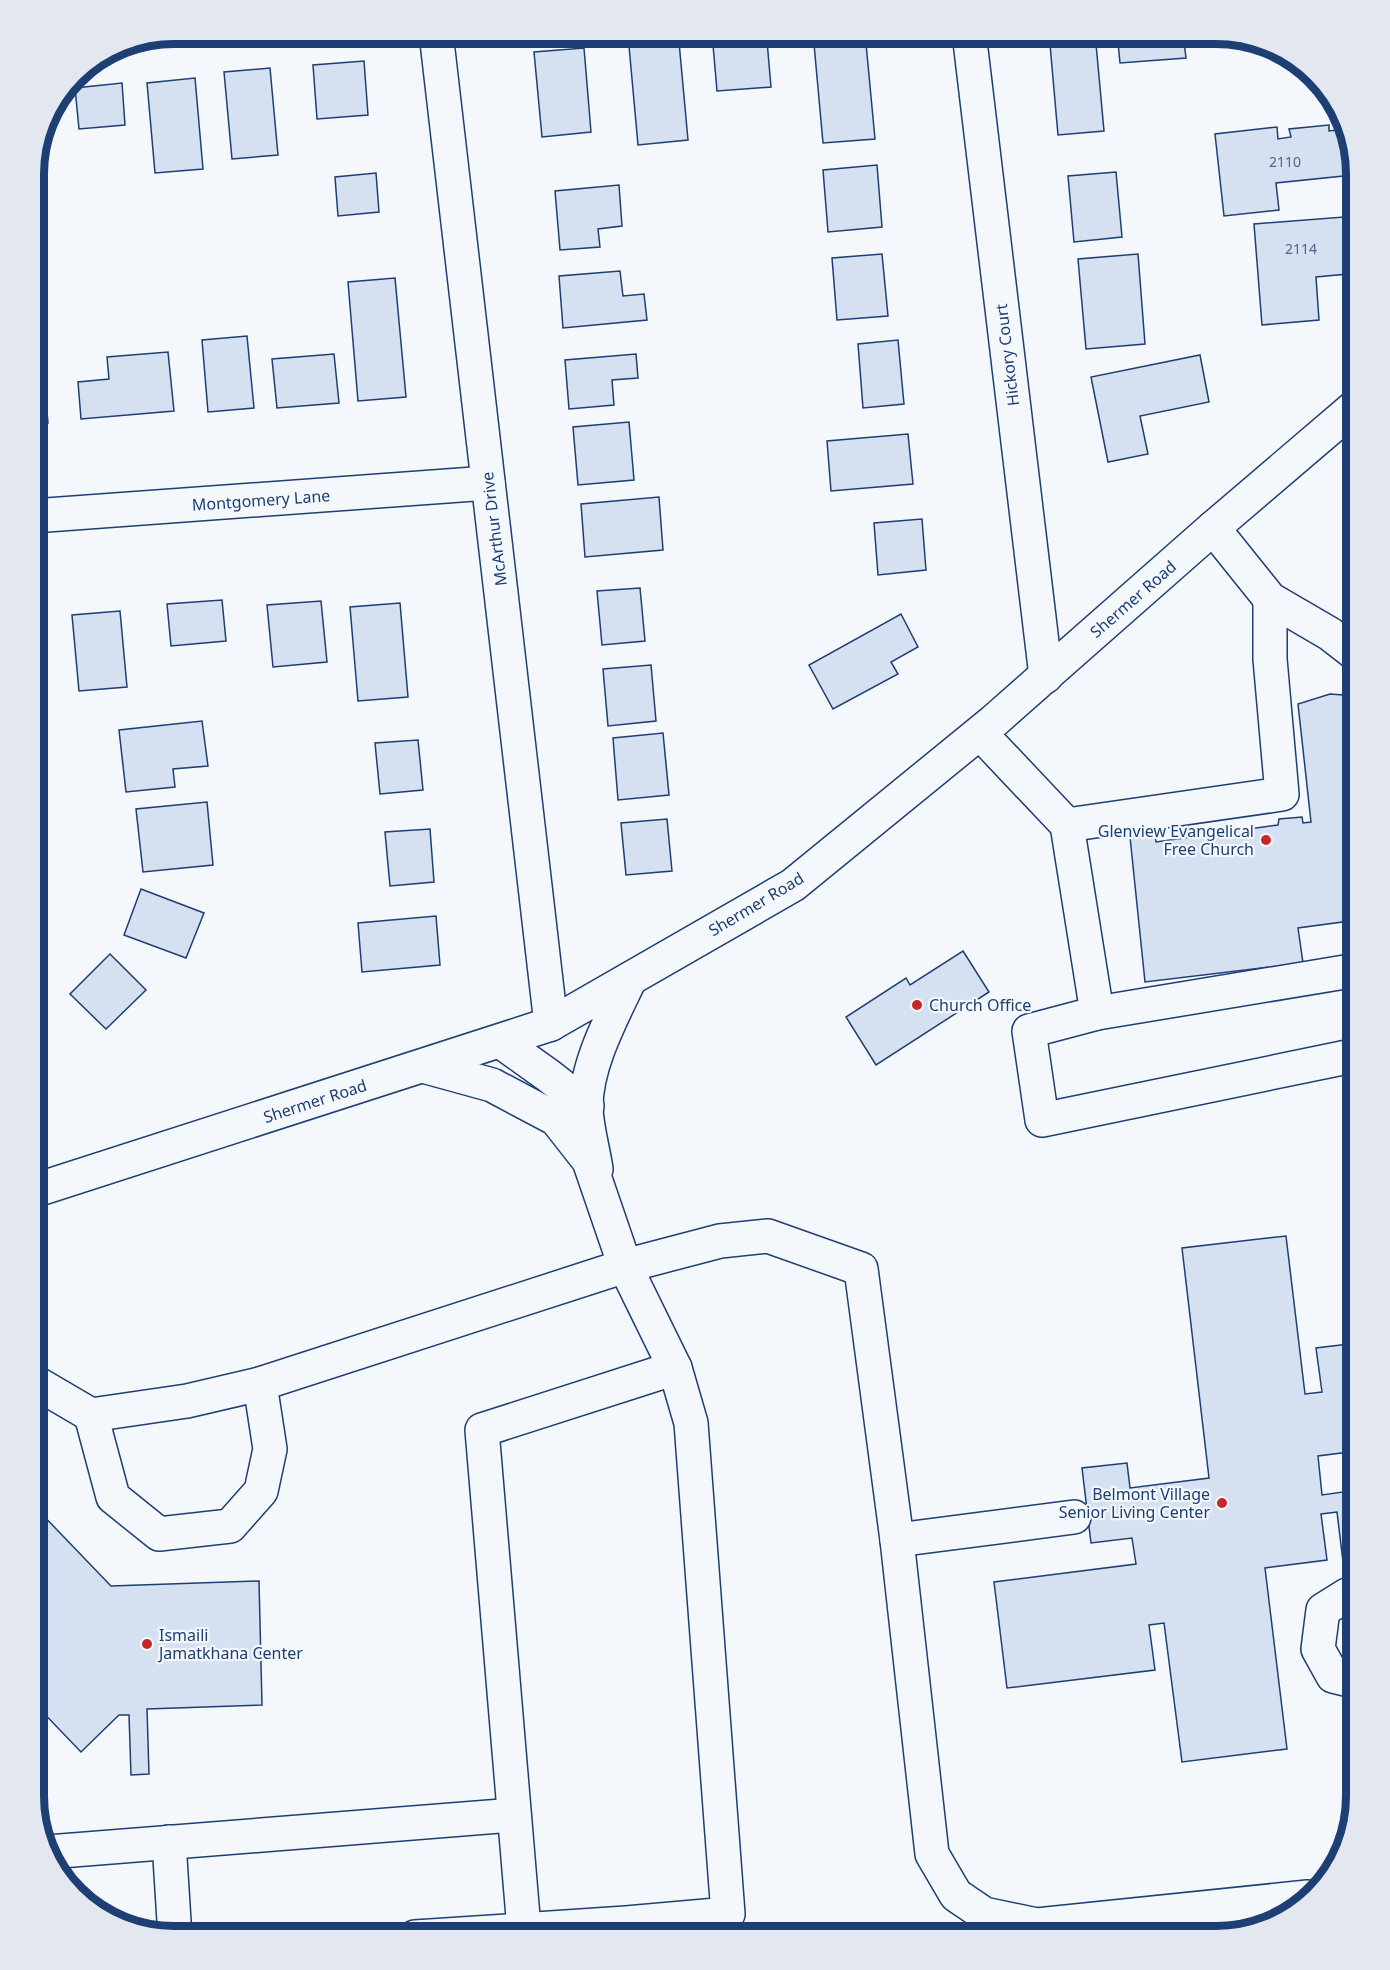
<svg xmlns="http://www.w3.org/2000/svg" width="1390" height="1970" font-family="'Noto Sans',sans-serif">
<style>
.building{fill:#d5e0f0;stroke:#1d3f73;stroke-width:1.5}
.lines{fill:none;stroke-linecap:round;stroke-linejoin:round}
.minor-casing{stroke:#1d3f73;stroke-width:36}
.major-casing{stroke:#1d3f73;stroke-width:36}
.minor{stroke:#f4f7fb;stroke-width:33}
.major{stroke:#f4f7fb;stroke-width:33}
.poi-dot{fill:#c62828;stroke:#f4f7fb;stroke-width:2}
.labels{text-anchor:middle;stroke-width:4.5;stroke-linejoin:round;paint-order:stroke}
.number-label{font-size:14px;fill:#4b6792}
.street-label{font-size:16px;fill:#1d3f73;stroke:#f4f7fb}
.poi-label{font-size:16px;fill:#1d3f73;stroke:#f4f7fb;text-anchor:end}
.rim{fill:none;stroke:#1d3f73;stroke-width:8}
</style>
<rect width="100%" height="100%" fill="#f4f7fb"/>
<g class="building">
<polygon points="813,33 865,33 875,139 823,143"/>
<polygon points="1049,33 1095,33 1104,131 1058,135"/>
<polygon points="1117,33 1183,33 1186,58 1120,63"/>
<polygon points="767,41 771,87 717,91 713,45"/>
<polygon points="679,42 688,140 638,145 629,46"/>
<polygon points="584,48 591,132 542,137 534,52"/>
<polygon points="364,61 368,115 317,119 313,65"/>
<polygon points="270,68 278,155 232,159 224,72"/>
<polygon points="195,78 203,169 155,173 147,83"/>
<polygon points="122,83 125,125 79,129 75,88"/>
<polygon points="1329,125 1329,131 1345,129 1350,149 1353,175 1276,183 1279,210 1224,216 1215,134 1277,127 1278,139 1291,137 1289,129"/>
<polygon points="38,147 40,166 33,166 33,164"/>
<polygon points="877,165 882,227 828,232 823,170"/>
<polygon points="1116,172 1122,237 1074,242 1068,176"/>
<polygon points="376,173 379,212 338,216 335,177"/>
<polygon points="619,185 622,226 598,229 600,247 560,250 555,191"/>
<polygon points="1344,217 1348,274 1316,277 1319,320 1262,325 1254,224"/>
<polygon points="882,254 888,316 837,320 832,258"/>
<polygon points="1138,254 1145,344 1086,349 1078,259"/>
<polygon points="620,271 623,296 644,294 647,320 563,328 559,276"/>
<polygon points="395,278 406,397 358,401 348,282"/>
<polygon points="247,336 254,408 208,412 202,340"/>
<polygon points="898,340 904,404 863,408 858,344"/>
<polygon points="168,352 174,411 81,419 78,382 109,379 107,357"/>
<polygon points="334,354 339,403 277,408 272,359"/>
<polygon points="636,354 638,378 612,380 614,405 569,409 565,360"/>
<polygon points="1200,355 1209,402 1140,416 1148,454 1108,462 1091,377"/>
<polygon points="44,379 48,423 33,425 33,380"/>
<polygon points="629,422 634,480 578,485 573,427"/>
<polygon points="908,434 913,484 831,491 827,441"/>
<polygon points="659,497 663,550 585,557 581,504"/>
<polygon points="922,519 926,570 878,575 874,523"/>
<polygon points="640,588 645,641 602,645 597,591"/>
<polygon points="222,600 226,641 171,646 167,604"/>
<polygon points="321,601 327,662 273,667 267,605"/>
<polygon points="400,603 408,697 358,701 350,607"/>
<polygon points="120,611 127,687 79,691 72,615"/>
<polygon points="901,614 918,647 891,662 898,674 833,709 809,665"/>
<polygon points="651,665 656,721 608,726 603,669"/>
<polygon points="1330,694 1357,696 1357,920 1298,928 1303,963 1145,982 1130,837 1155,834 1156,842 1278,825 1279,819 1302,817 1303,823 1311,822 1298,704"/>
<polygon points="202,721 208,766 173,769 175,787 126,792 119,730"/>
<polygon points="663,733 669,795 618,800 613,738"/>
<polygon points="418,740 423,790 380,794 375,743"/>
<polygon points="207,802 213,865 143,872 136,809"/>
<polygon points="667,819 672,871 626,875 621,823"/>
<polygon points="430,829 434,882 390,886 385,832"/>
<polygon points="141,889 204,913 186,958 124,935"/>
<polygon points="436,916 440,965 362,972 358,923"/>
<polygon points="963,951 989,992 876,1065 846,1017 906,978 910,985"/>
<polygon points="110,954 146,990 106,1029 70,994"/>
<rect x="33" y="998" width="11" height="62"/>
<polygon points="1286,1236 1305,1394 1322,1392 1316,1348 1357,1343 1357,1451 1318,1456 1322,1495 1357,1490 1357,1611 1349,1612 1337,1512 1321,1514 1327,1560 1265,1568 1287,1749 1182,1762 1164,1623 1149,1625 1155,1670 1007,1688 994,1582 1136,1564 1132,1538 1091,1543 1082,1468 1127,1463 1130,1488 1209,1478 1182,1248"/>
<polygon points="33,1499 36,1502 36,1508 111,1586 259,1581 262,1705 147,1709 149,1774 131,1775 129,1715 119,1715 81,1752 33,1702"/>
</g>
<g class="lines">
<g class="minor-casing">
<g id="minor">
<polyline points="436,33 551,1024"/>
<polyline points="969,33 1046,676"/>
<polyline points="33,516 488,483"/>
<polyline points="1213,528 1270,599 1330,634 1357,655"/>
<polyline points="980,733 1067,825 1097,1013"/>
<polyline points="1067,825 1282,794 1270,659 1270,599"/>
<polyline points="500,1041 549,1076 587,1106"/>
<polyline points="1357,1055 1042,1120 1029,1031 1097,1013 1357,970"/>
<path d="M596 1169C593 1149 587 1129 586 1109 585 1066 612 1017 630 979"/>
<polyline points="33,1381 91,1415 187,1401 260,1384 625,1266 589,1161 556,1119 492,1085 423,1066"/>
<polyline points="91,1415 113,1497 159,1534 230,1526 261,1491 270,1449 260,1384"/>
<polyline points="897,1540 1074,1517"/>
<polyline points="1347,1595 1323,1610 1318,1649 1333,1676 1357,1682"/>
<polyline points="169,1842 175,1937"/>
<polyline points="48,1852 514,1815"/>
<polyline points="524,1929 482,1430 675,1368"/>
<polyline points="415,1937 626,1923 728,1914 691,1423 675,1368 625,1266 720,1241 768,1236 861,1269 897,1540 932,1854 956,1895 984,1914 1037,1925 1308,1897"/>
</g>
</g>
<g class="major-casing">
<polyline id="major" points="33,1191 551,1024 793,885 994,721 1213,528 1357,405"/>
</g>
<use href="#minor" class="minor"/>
<use href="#major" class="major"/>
</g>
<g class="poi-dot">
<circle cx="1266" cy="840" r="6"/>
<circle cx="917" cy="1005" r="6"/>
<circle cx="1222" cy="1503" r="6"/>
<circle cx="147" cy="1644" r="6"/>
</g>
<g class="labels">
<g class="number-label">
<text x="1285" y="167">2110</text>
<text x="1301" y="254">2114</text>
</g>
<g class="street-label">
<text transform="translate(1007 355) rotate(-97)" y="6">Hickory Court</text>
<text transform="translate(261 500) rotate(-4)" y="6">Montgomery Lane</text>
<text transform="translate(494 529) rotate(-97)" y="6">McArthur Drive</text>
<text transform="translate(1133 599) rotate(-41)" y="6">Shermer Road</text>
<text transform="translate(756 904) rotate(-31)" y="6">Shermer Road</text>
<text transform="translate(315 1101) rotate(-18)" y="6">Shermer Road</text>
</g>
<g class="poi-label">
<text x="1254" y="837">Glenview Evangelical<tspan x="1254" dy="18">Free Church</tspan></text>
<text x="929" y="1011" text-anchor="start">Church Office</text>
<text x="1210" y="1500">Belmont Village<tspan x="1210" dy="18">Senior Living Center</tspan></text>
<text x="159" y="1641" text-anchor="start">Ismaili<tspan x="159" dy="18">Jamatkhana Center</tspan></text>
</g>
</g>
<path d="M0 0H1390V1970H0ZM174 44H1216A130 130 0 0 1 1346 174V1796A130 130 0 0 1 1216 1926H174A130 130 0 0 1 44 1796V174A130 130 0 0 1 174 44Z" fill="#e3e8f0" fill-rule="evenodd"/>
<path class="rim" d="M174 44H1216A130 130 0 0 1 1346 174V1796A130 130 0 0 1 1216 1926H174A130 130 0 0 1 44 1796V174A130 130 0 0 1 174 44Z"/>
</svg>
